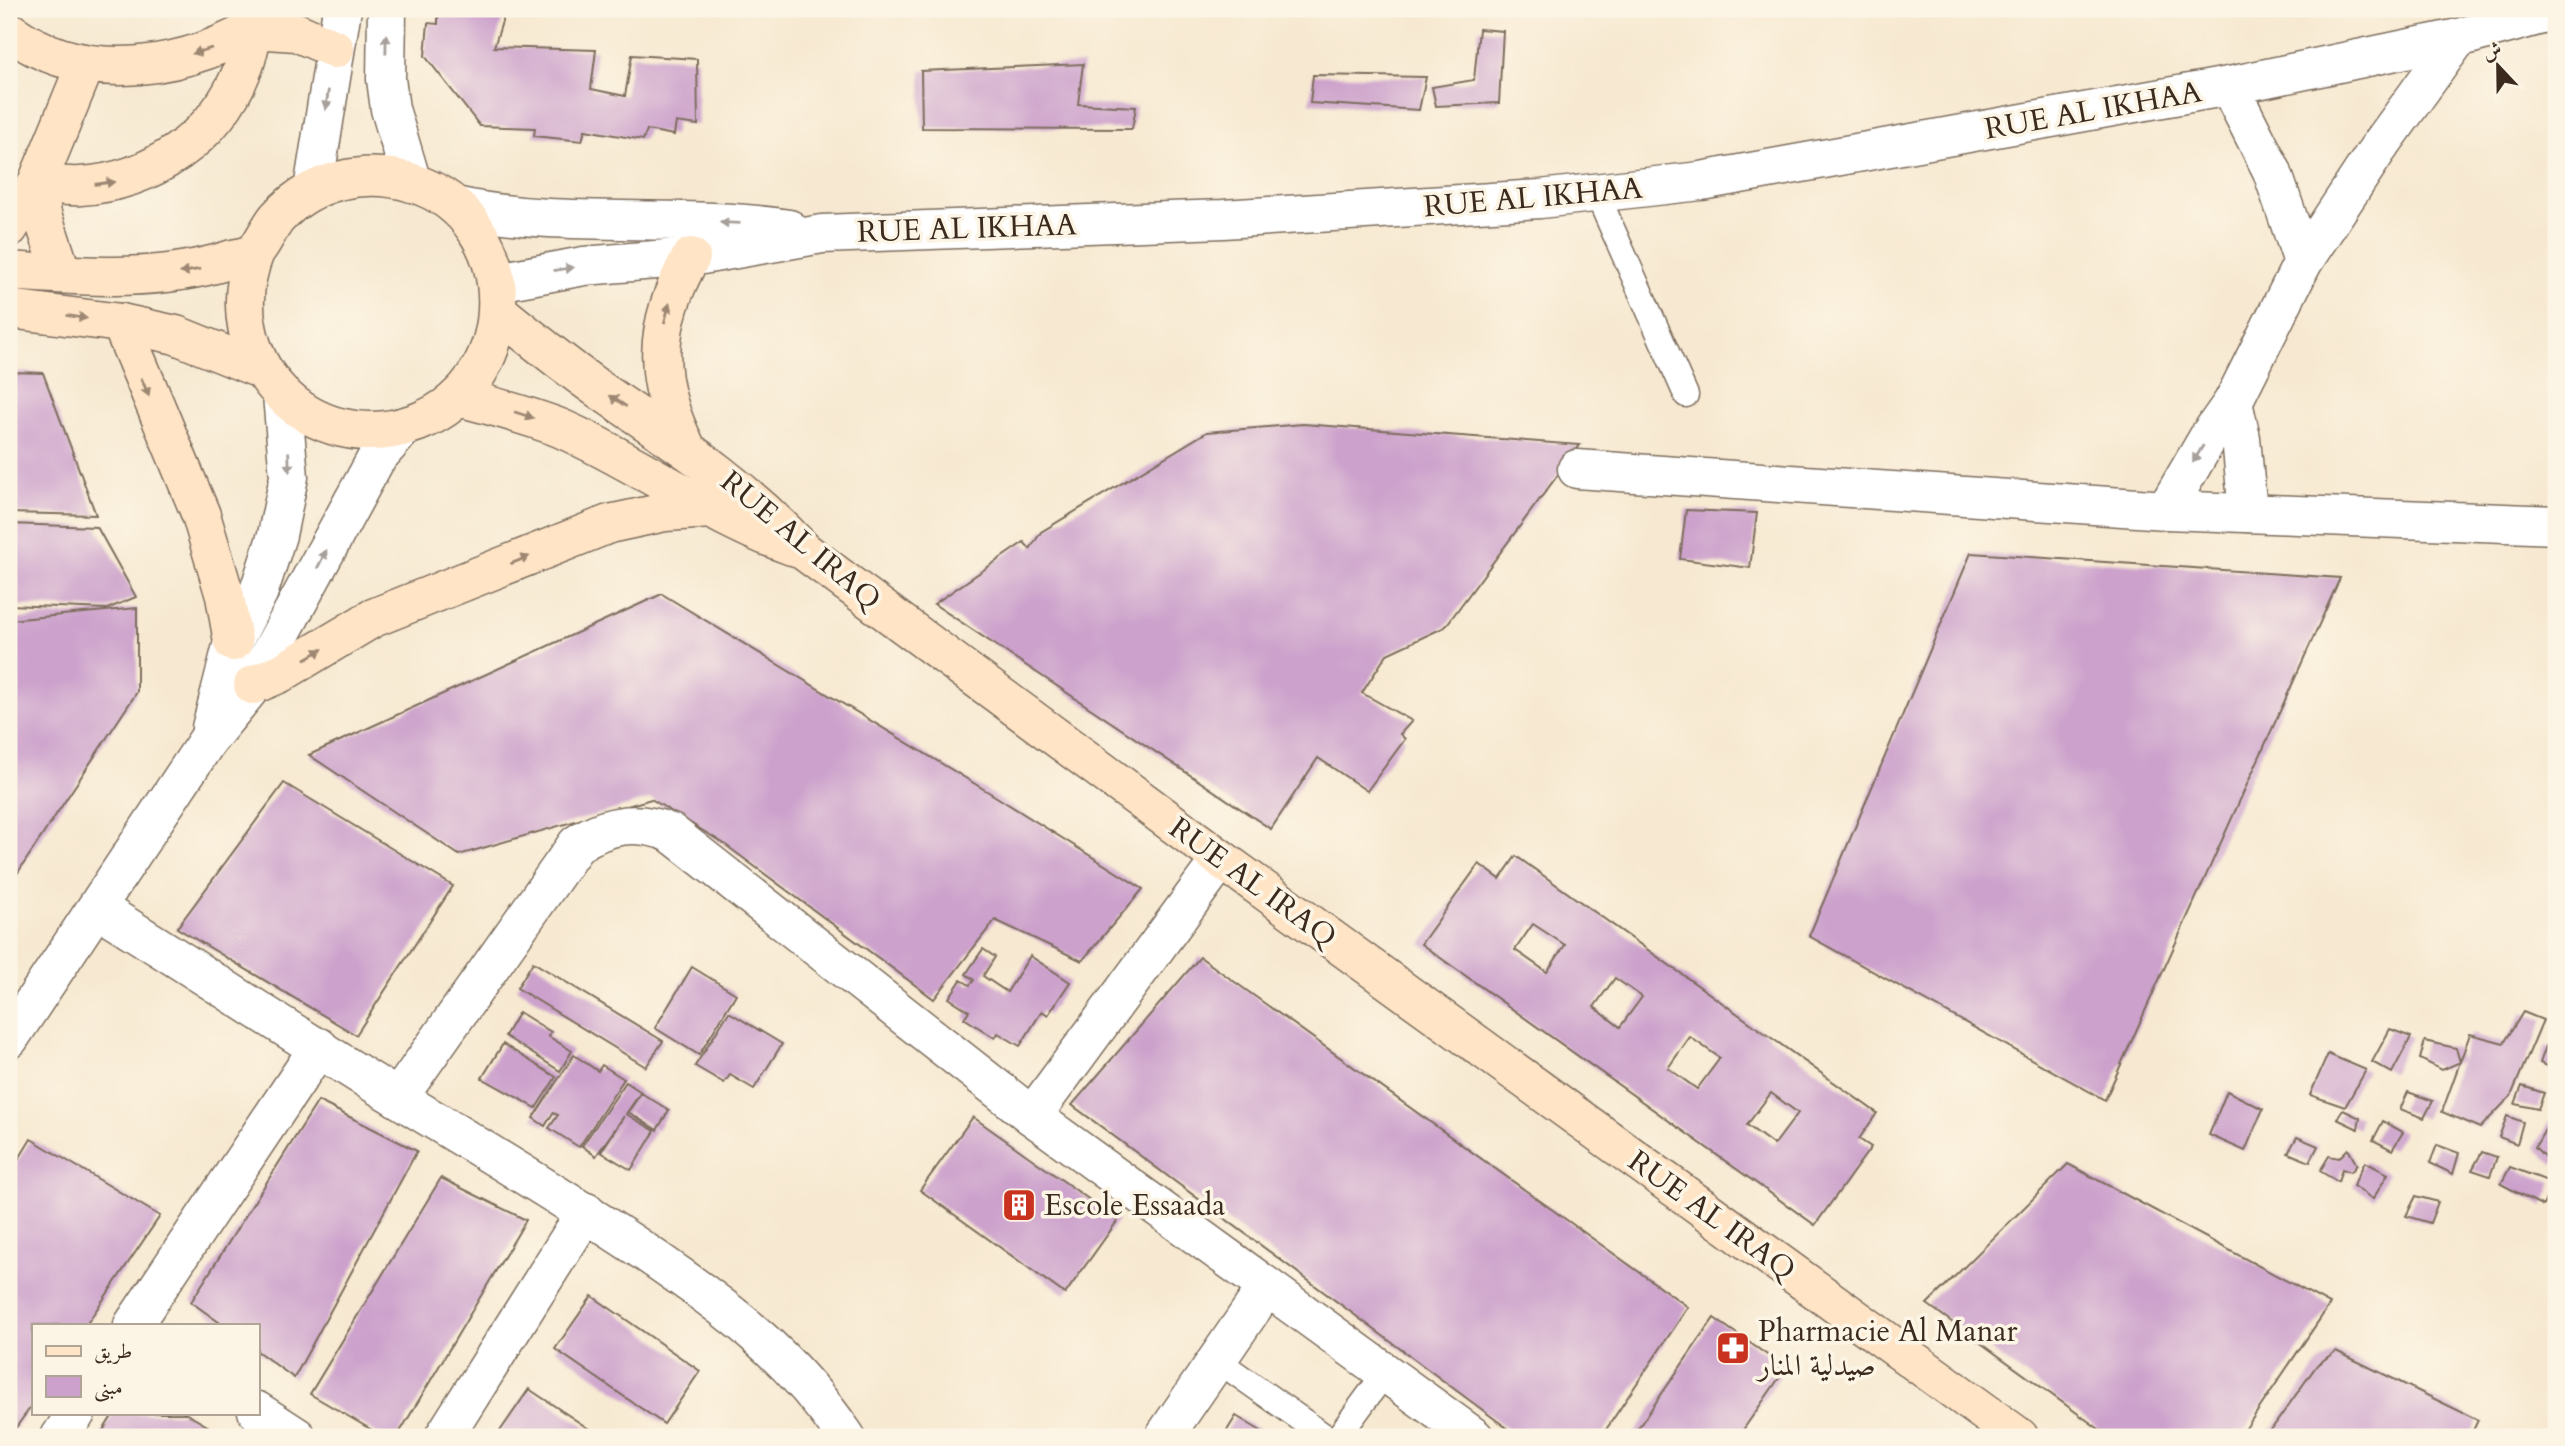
<svg xmlns="http://www.w3.org/2000/svg" width="2565" height="1446" font-family="Cardo,Amiri,serif">
<style>
.building{fill:#cca1cc;fill-rule:evenodd}
.lines{fill:none;stroke-linecap:round;stroke-linejoin:round}
.lane-casing{stroke:#7d6d5d;stroke-width:27}
.street-casing{stroke:#7d6d5d;stroke-width:41}
.secondary-casing{stroke:#7d6d5d;stroke-width:41}
.lane{stroke:#fff;stroke-width:24}
.street{stroke:#fff;stroke-width:38}
.secondary{stroke:#ffe4c6;stroke-width:38}
.oneway{fill:#a79f9a}
.oneway2{fill:#9d8772}
.labels{text-anchor:middle;stroke-width:7;stroke-linejoin:round;paint-order:stroke}
.street-label{font-size:30px;fill:#3b2a1e;stroke:#fcf5e5}
.poi-label{font-size:30px;fill:#3b2a1e;stroke:#fcf5e5;text-anchor:start}
</style>
<rect width="100%" height="100%" fill="#fcf5e5"/>
<filter id="ink" filterUnits="userSpaceOnUse"><feTurbulence type="fractalNoise" baseFrequency=".0143" numOctaves="2"/><feDisplacementMap in="SourceGraphic" scale="14" xChannelSelector="R" yChannelSelector="G"/><feConvolveMatrix kernelMatrix="1 2 1 2 8 2 1 2 1" color-interpolation-filters="sRGB"/></filter>
<filter id="wash" filterUnits="userSpaceOnUse"><feTurbulence type="fractalNoise" baseFrequency=".00686" numOctaves="4" result="noise"/><feDisplacementMap in="SourceGraphic" scale="28" xChannelSelector="R" yChannelSelector="G"/><feGaussianBlur stdDeviation="1.57" result="paint"/><feColorMatrix in="noise" values="0 0 0 0 0 0 0 0 0 0 0 0 0 0 0 0 0 1.4 0 .05"/><feComposite in="paint" operator="in"/></filter>
<g filter="url(#wash)">
<rect width="100%" height="100%" fill="#f7e9d1"/>
<g id="blocks">
<g class="building">
<polygon points="438,9 506,9 494,47 596,50 591,89 625,96 632,55 697,59 698,125 676,122 674,135 647,130 643,140 585,130 582,141 534,136 535,128 480,126 425,56 428,23 438,24"/>
<polygon points="1479,29 1503,31 1499,103 1436,106 1432,87 1474,80"/>
<polygon points="1083,64 1078,104 1136,107 1132,129 922,128 921,71"/>
<polygon points="1313,75 1426,77 1419,110 1310,103"/>
<polygon points="9,372 43,373 96,515 9,513"/>
<polygon points="1303,424 1580,445 1445,627 1387,654 1362,693 1412,721 1400,734 1405,739 1367,791 1318,758 1271,829 934,604 1024,542 1030,549 1041,532 1207,432"/>
<polygon points="1686,510 1757,513 1750,568 1680,559"/>
<polygon points="9,524 97,527 136,597 107,609 9,605"/>
<polygon points="1971,553 2340,578 2105,1100 1809,936"/>
<polygon points="662,594 995,796 1143,889 1082,961 995,920 934,999 723,843 651,799 459,855 309,755"/>
<polygon points="137,608 137,692 9,886 9,620"/>
<polygon points="284,783 453,886 356,1035 177,928"/>
<path d="M1516 856 1877 1113 1859 1139 1871 1147 1815 1225 1421 944 1479 864 1500 879ZM1533 924 1565 945 1547 972 1515 950ZM1615 978 1642 997 1620 1027 1594 1007ZM1690 1037 1720 1058 1697 1089 1668 1068ZM1771 1093 1798 1113 1774 1145 1747 1125Z"/>
<polygon points="983,949 995,957 983,976 1007,992 1030,956 1070,982 1048,1015 1042,1011 1020,1046 998,1033 995,1038 964,1018 969,1011 949,998 961,980 970,985 974,980 966,974"/>
<polygon points="1200,957 1688,1307 1601,1437 1519,1437 1072,1105"/>
<polygon points="533,962 663,1041 646,1067 517,988"/>
<polygon points="692,967 736,994 699,1055 655,1028"/>
<polygon points="519,1012 551,1032 548,1036 572,1051 560,1071 505,1036"/>
<polygon points="729,1012 782,1044 754,1089 730,1075 724,1083 695,1066"/>
<polygon points="2523,1012 2543,1020 2511,1096 2480,1128 2442,1112 2460,1062 2442,1070 2420,1059 2425,1041 2456,1048 2460,1062 2470,1034 2504,1043"/>
<polygon points="2390,1029 2411,1037 2392,1073 2372,1062"/>
<polygon points="503,1044 556,1077 536,1108 482,1078"/>
<polygon points="2546,1046 2556,1050 2556,1071 2540,1063"/>
<polygon points="2328,1054 2366,1070 2345,1107 2310,1095"/>
<polygon points="574,1055 598,1071 602,1065 624,1079 579,1147 549,1128 558,1115 553,1113 545,1126 533,1118"/>
<polygon points="626,1082 641,1092 626,1114 655,1131 631,1170 601,1152 624,1116 596,1156 582,1146"/>
<polygon points="2522,1086 2544,1093 2538,1109 2515,1104"/>
<polygon points="2227,1091 2263,1109 2245,1151 2209,1135"/>
<polygon points="2408,1092 2433,1101 2424,1118 2400,1109"/>
<polygon points="641,1093 669,1110 657,1130 628,1112"/>
<polygon points="318,1101 417,1151 294,1378 257,1351 257,1325 223,1325 191,1302"/>
<polygon points="2343,1110 2360,1118 2358,1129 2337,1119"/>
<polygon points="2556,1111 2556,1160 2552,1164 2535,1147"/>
<polygon points="2507,1116 2523,1122 2517,1144 2499,1137"/>
<polygon points="973,1117 1118,1220 1065,1294 920,1190"/>
<polygon points="2383,1121 2403,1132 2392,1150 2373,1140"/>
<polygon points="2297,1137 2318,1146 2310,1162 2288,1153"/>
<polygon points="31,1139 160,1216 86,1325 33,1325 33,1404 9,1437 9,1175"/>
<polygon points="2437,1145 2459,1153 2453,1174 2430,1163"/>
<polygon points="2348,1149 2357,1165 2351,1172 2342,1169 2338,1182 2320,1171 2329,1156 2339,1158"/>
<polygon points="2482,1152 2497,1157 2490,1176 2472,1170"/>
<polygon points="2365,1162 2388,1174 2373,1199 2353,1186"/>
<polygon points="2068,1164 2330,1304 2240,1437 2110,1437 1927,1304"/>
<polygon points="2510,1167 2553,1183 2543,1206 2501,1184"/>
<polygon points="441,1178 526,1220 397,1437 384,1437 310,1394"/>
<polygon points="2416,1196 2438,1202 2430,1223 2406,1216"/>
<polygon points="592,1296 700,1371 664,1424 555,1349"/>
<polygon points="1714,1318 1786,1368 1738,1437 1632,1437"/>
<polygon points="2336,1351 2478,1420 2470,1437 2266,1437 2317,1365"/>
<polygon points="529,1389 601,1437 496,1437"/>
<polygon points="114,1413 185,1413 226,1437 99,1437"/>
<polygon points="1236,1416 1271,1437 1223,1437"/>
</g>
</g>
</g>
<g filter="url(#ink)">
<use href="#blocks" fill-opacity="0" stroke="#7d6d5d" stroke-width="2"/>
<g class="lines">
<g class="lane-casing">
<g id="lane">
<polyline points="1597,194 1686,395"/>
<polyline points="1217,1360 1326,1437"/>
<polyline points="1338,1437 1385,1373"/>
</g>
</g>
<g class="street-casing">
<g id="street">
<polyline points="387,9 386,79 390,109 412,183"/>
<polyline points="2229,86 2272,171 2303,262"/>
<polyline points="313,190 342,9"/>
<path d="M455 206C564 230 679 212 789 229"/>
<polyline points="497,282 584,266 691,257 822,234 1223,219 1540,199 1701,181 2229,86 2458,38 2556,11"/>
<polyline points="2233,402 2241,438 2248,513"/>
<polyline points="1577,469 2166,510 2556,525"/>
<polyline points="2166,510 2209,436 2233,402 2303,262 2377,150 2458,38"/>
<polyline points="211,728 233,642 259,591 277,535 289,477 282,395"/>
<path d="M97 908C202 973 305 1042 411 1106 490 1154 569 1201 645 1252 727 1308 789 1353 846 1437"/>
<polyline points="9,1039 207,741 253,685 376,459 405,426"/>
<path d="M398 1098 577 844C607 824 637 819 671 833L1032 1116 1474 1437"/>
<polyline points="1032,1116 1221,859"/>
<polyline points="133,1325 319,1047"/>
<polyline points="257,1411 297,1437"/>
<polyline points="60,1437 76,1413"/>
<polyline points="444,1437 586,1212"/>
<polyline points="1164,1437 1267,1287"/>
</g>
</g>
<g class="secondary-casing">
<g id="secondary">
<path d="M9 31C86 88 192 69 269 19"/>
<polyline points="9,228 37,183 85,66"/>
<path d="M9 271C83 276 156 283 229 260 236 258 248 257 254 252 260 248 270 226 277 218 311 180 365 168 413 183 524 218 525 381 418 422 309 463 213 357 255 252"/>
<path d="M62 274 42 214 37 183C51 184 66 187 80 186 151 182 216 137 242 71 248 58 250 43 253 29L296 32 335 49"/>
<polyline points="9,309 121,323 176,335 263,370"/>
<path d="M499 312C531 338 563 364 597 388 674 441 739 481 804 551L1221 859 2019 1437"/>
<polyline points="121,323 201,515 225,596 233,642"/>
<path d="M458 397C492 406 527 415 560 428 640 463 710 517 792 546"/>
<path d="M687 449C651 380 653 324 691 257"/>
<polyline points="253,685 281,673 373,618 609,524 665,512 712,509"/>
</g>
</g>
<use href="#lane" class="lane"/>
<use href="#street" class="street"/>
<use href="#secondary" class="secondary"/>
</g>
<defs><path id="oneway-solid" d="M-6-.8H1V-3.2L6.5 0L1 3.2V.8H-6Z" transform="scale(1.75)"/></defs>
<g class="oneway">
<use href="#oneway-solid" transform="translate(386 44) rotate(-89)"/>
<use href="#oneway-solid" transform="translate(327 100) rotate(98)"/>
<use href="#oneway-solid" transform="translate(730 223) rotate(-178)"/>
<use href="#oneway-solid" transform="translate(564 269) rotate(-9)"/>
<use href="#oneway-solid" transform="translate(2198 454) rotate(121)"/>
<use href="#oneway-solid" transform="translate(289 462) rotate(88)"/>
<use href="#oneway-solid" transform="translate(322 559) rotate(-63)"/>
</g>
<g class="oneway2">
<use href="#oneway-solid" transform="translate(202 51) rotate(163)"/>
<use href="#oneway-solid" transform="translate(105 183) rotate(-8)"/>
<use href="#oneway-solid" transform="translate(190 271) rotate(170)"/>
<use href="#oneway-solid" transform="translate(667 313) rotate(-75)"/>
<use href="#oneway-solid" transform="translate(77 317) rotate(9)"/>
<use href="#oneway-solid" transform="translate(145 387) rotate(67)"/>
<use href="#oneway-solid" transform="translate(618 401) rotate(-146)"/>
<use href="#oneway-solid" transform="translate(524 415) rotate(18)"/>
<use href="#oneway-solid" transform="translate(520 560) rotate(-22)"/>
<use href="#oneway-solid" transform="translate(314 654) rotate(-30)"/>
</g>
</g>
<defs>
<g id="building-square" transform="scale(1.75)"><rect x="-9" y="-9" width="18" height="18" rx="4" fill="#c8321e" stroke="#fcf5e5"/><path d="M-4-6H4V6H1V3H-1V6H-4ZM-2.5-4.3h1.7v1.8h-1.7ZM.8-4.3h1.7v1.8H.8ZM-2.5-1h1.7V.8h-1.7ZM.8-1h1.7V.8H.8Z" fill="#fff"/></g>
<g id="pharmacy-square" transform="scale(1.75)"><rect x="-9" y="-9" width="18" height="18" rx="4" fill="#c8321e" stroke="#fcf5e5"/><path d="M-2-6h4v4h4v4h-4v4h-4v-4h-4v-4h4Z" fill="#fff"/></g>
</defs>
<g fill-rule="evenodd">
<use href="#building-square" x="1019" y="1205"/>
<use href="#pharmacy-square" x="1733" y="1348"/>
</g>
<g class="labels">
<g class="street-label">
<text transform="translate(2093 110) rotate(-10)" y="10">RUE AL IKHAA</text>
<text transform="translate(1533 197) rotate(-5)" y="10">RUE AL IKHAA</text>
<text transform="translate(967 228) rotate(-2)" y="10">RUE AL IKHAA</text>
<text transform="translate(801 540) rotate(40)" y="10">RUE AL IRAQ</text>
<text transform="translate(1253 882) rotate(36)" y="10">RUE AL IRAQ</text>
<text transform="translate(1712 1215) rotate(36)" y="10">RUE AL IRAQ</text>
</g>
<g class="poi-label">
<text x="1044" y="1215">Escole Essaada</text>
<text x="1758" y="1341">Pharmacie Al Manar<tspan x="1758" dy="34">صيدلية المنار</tspan></text>
</g>
</g>
<rect width="2565" height="1446" fill="none" stroke="#fcf5e5" stroke-width="35"/>
<rect x="32" y="1324" width="228" height="91" fill="#fcf5e5" stroke="#afa495" stroke-width="2"/>
<rect x="46" y="1346" width="35" height="10" fill="#ffe4c6" stroke="#afa495" stroke-width="2"/>
<text x="94" y="1358" font-size="21" fill="#3b2a1e">طريق</text>
<rect x="46" y="1376" width="35" height="21" fill="#cca1cc" stroke="#afa495" stroke-width="2"/>
<text x="94" y="1394" font-size="21" fill="#3b2a1e">مبنى</text>
<g transform="translate(2498 66) rotate(338)" stroke="#fcf5e5" stroke-width="5" paint-order="stroke">
<path d="M0-5L12 26L0 18L-12 26Z" fill="#3b2a1e"/>
<text y="-10" font-size="19" font-weight="bold" text-anchor="middle" fill="#3b2a1e">ش</text>
</g>
</svg>
